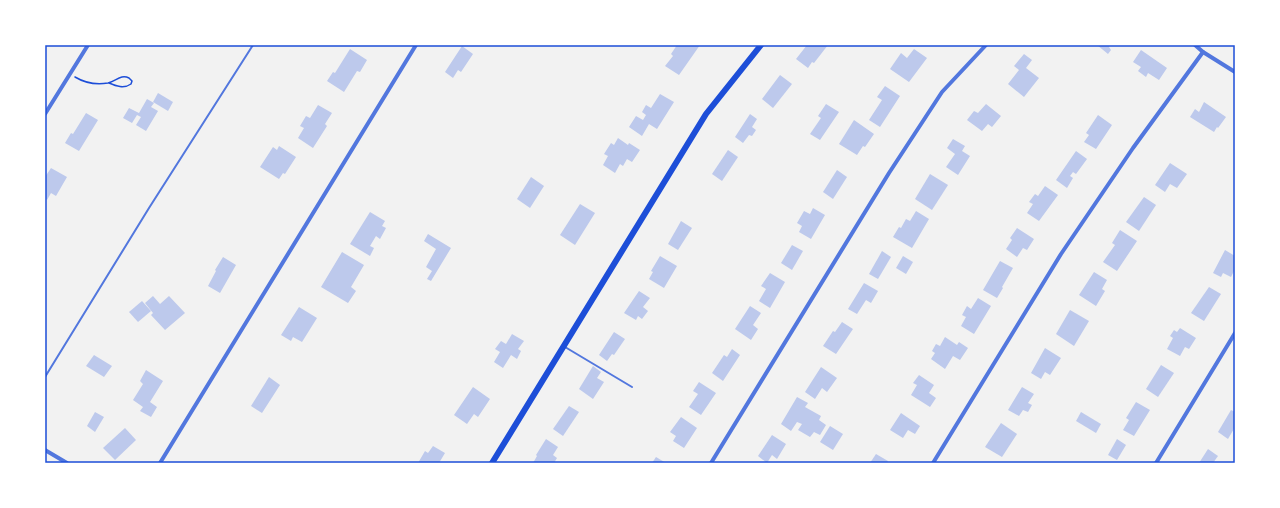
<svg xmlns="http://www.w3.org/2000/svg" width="1280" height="508" font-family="'Titillium Web',sans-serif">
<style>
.building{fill:#bdc9ec}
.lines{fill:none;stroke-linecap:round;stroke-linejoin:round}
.path{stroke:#1d4ed8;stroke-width:1.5}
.service{stroke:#5277de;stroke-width:2}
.minor{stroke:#5277de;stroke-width:4}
.secondary{stroke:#1d4ed8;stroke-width:6}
.neatline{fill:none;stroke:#1d4ed8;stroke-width:1.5}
</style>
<rect width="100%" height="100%" fill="#f2f2f2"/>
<g class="building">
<polygon points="677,45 680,46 681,45 700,45 679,75 665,66 673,56 671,54"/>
<polygon points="807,45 828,45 814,63 812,62 808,68 796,59"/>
<polygon points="1097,45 1110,45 1109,47 1111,50 1108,54"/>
<polygon points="462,46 473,54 461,72 458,70 453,78 445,72"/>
<polygon points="350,49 367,60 360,72 357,71 344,92 327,81 333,72 335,73"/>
<polygon points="914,49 927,58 909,82 890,69 901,53 907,58"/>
<polygon points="1141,50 1167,68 1159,80 1148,73 1146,77 1138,71 1141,67 1133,62"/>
<polygon points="1024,54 1032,60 1026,68 1039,78 1024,97 1008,84 1019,70 1014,66"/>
<polygon points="780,75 792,84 773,108 762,99"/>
<polygon points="885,86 900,96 880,127 869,120 882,100 877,97"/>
<polygon points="158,93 173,102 168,111 153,102"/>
<polygon points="660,94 674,102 657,129 649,124 642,136 629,127 636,116 643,120 646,115 642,112 646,105 651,108"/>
<polygon points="147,99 154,103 151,107 158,111 146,131 136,125 141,117 137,115 132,123 123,118 129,108 139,113"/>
<polygon points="1204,102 1226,117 1218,128 1217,127 1214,132 1190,117 1195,109 1199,112"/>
<polygon points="826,104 839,112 820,140 810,134 821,118 818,116"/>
<polygon points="986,104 1001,116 992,127 988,124 982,131 967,120 974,111 978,113"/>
<polygon points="318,105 332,113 325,124 327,126 313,148 298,138 304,128 300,126 306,116 310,118"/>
<polygon points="86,113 98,120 79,151 65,143 71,133 73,134"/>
<polygon points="750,114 757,119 752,127 756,130 752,136 749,135 743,143 735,137"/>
<polygon points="1098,115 1112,125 1096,149 1084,142 1089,135 1086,133"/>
<polygon points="854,120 874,134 865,147 863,146 857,155 839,144"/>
<polygon points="618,138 628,145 629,143 640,150 632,162 627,159 623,166 620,164 615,173 603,165 608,156 604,154 611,143 614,145"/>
<polygon points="953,139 965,146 962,151 970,156 958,175 946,167 955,154 947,148"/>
<polygon points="279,146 296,157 285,174 283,173 279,179 260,167 273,147 277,150"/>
<polygon points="728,150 738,157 722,181 712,174"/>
<polygon points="1076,151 1087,159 1076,174 1073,172 1070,176 1073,178 1067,188 1056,180"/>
<polygon points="1170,163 1187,174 1177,188 1170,184 1165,192 1155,185"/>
<polygon points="51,168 67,177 56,196 51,193 47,200 45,198 45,177"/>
<polygon points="837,170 847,177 833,199 823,192"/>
<polygon points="930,174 948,185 932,210 915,199"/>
<polygon points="531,177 544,186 530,208 517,199"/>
<polygon points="1045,186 1058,195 1039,221 1027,213 1033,204 1029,202 1035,194 1038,196"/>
<polygon points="1144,197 1156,205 1139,231 1126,222"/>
<polygon points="580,204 595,213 575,245 560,235"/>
<polygon points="813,208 825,215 811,239 799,232 802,226 797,223 804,211 810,214"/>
<polygon points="916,211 929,219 912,248 893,237 899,227 901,228 906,219 910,221"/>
<polygon points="370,212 385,221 382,226 386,228 380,239 376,236 370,246 374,248 370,256 350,244"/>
<polygon points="681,221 692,228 678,250 668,244"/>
<polygon points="1017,228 1034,239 1027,250 1023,248 1017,257 1006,249 1012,240 1010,238"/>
<polygon points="1120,230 1137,241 1117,271 1103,262 1115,245 1112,243"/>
<polygon points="428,234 451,248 431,281 427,279 432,271 426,267 436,249 424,241"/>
<polygon points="792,245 803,251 792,270 781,263"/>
<polygon points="1225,250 1235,256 1235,269 1231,277 1223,273 1221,277 1213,273"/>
<polygon points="882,251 891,257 878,279 869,274"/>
<polygon points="342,252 364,265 351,287 356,291 348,303 321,287"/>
<polygon points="660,256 677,266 664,288 649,279 653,272 651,271"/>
<polygon points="903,256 913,262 906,274 896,268"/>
<polygon points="223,257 236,265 220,293 208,286 216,271 215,270"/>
<polygon points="1000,261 1013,268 1002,287 1003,288 997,298 983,290"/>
<polygon points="1094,272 1107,280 1102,289 1105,291 1096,306 1079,295"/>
<polygon points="770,273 785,282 770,308 759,301 766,289 761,286"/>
<polygon points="864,283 878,291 871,303 866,300 857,314 848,309"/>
<polygon points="1209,287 1221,294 1204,321 1191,313"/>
<polygon points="639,291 650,298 643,307 648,311 642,319 638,316 636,320 624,313"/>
<polygon points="153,296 160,304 169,296 185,313 165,330 151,315 153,313 145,303"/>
<polygon points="978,298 991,306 974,334 961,326 966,317 962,315 967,306 971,309"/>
<polygon points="142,301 151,311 138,322 129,312"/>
<polygon points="750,306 761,313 753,325 758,329 751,340 735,329"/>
<polygon points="299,307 317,318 302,342 293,337 291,341 281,335"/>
<polygon points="1070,310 1089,321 1074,346 1056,334"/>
<polygon points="842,322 853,329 836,354 823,346 833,331 835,332"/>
<polygon points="1180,328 1196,338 1189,349 1185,347 1180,356 1167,349 1173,338 1170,336 1174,330 1177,332"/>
<polygon points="614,332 625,339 614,355 612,354 607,361 599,355"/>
<polygon points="512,334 524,341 518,349 521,351 517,359 511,355 503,368 494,362 500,352 495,349 501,341 506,344"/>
<polygon points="945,337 957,345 959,342 968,348 960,360 953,356 945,369 931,359 935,353 932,351 936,344 940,346"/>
<polygon points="1045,348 1061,358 1050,375 1045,372 1041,379 1031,373"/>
<polygon points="732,349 740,355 723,381 712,373 724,355 727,357"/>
<polygon points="94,355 112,366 104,377 86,366"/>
<polygon points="1161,365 1174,373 1158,397 1146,389"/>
<polygon points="593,366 601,372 597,378 604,382 593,399 579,389"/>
<polygon points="821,367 837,378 827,392 822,388 815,399 805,392"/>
<polygon points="146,370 163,381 150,402 157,407 151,417 140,411 143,407 133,400 143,384 140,381"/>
<polygon points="919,375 934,385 929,393 936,398 930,407 911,395 917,385 913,383"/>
<polygon points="269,377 280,385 262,413 251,406"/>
<polygon points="699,382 716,393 701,415 689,407 698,394 693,391"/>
<polygon points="473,387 490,399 478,417 474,414 467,424 454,415"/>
<polygon points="1022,387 1034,394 1028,403 1032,405 1028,412 1023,410 1019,416 1008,410"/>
<polygon points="797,397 808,403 805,407 821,416 819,420 826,425 820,435 814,432 810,437 798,430 802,424 797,422 791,431 781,424"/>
<polygon points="1136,402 1150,410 1134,436 1123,430 1129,420 1126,418"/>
<polygon points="569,406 579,412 563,436 553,429"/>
<polygon points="1231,410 1235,412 1235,427 1228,439 1218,432"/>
<polygon points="95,412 104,417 95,432 87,426"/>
<polygon points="1081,412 1101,424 1096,433 1076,421"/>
<polygon points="901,413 920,426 915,434 908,430 903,438 890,430"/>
<polygon points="681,417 697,428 684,448 673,441 676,436 670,432"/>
<polygon points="1001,423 1017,434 1002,457 985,447"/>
<polygon points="830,426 843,434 833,450 820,442"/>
<polygon points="125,428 136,440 115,460 103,448"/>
<polygon points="772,435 786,444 777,459 772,455 767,463 758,456"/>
<polygon points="546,439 558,447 553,455 557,458 554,463 533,463 537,456 536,455"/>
<polygon points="1117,439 1126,445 1117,460 1108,455"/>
<polygon points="433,446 445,453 439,463 418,463 425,451 428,453"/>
<polygon points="1208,449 1218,456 1213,463 1199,463"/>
<polygon points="876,454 888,461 887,463 870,463"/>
<polygon points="656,457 666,463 652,463"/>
</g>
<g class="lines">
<path class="path" d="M75 77C85 83 96 85 108 83 116 81 121 74 129 78L132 81 131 84C124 89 116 86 109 83"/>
<g class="service">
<polyline points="565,347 632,387"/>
<polyline points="45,377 149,208 253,45"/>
</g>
<g class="minor">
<polyline points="1195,45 1203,52 1235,72"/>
<polyline points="45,114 88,45"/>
<polyline points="45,450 67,463"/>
<polyline points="160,463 416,45"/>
<polyline points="711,463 889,173 942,92 986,45"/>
<polyline points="933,463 1061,254 1133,148 1203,52"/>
<polyline points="1156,463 1235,333"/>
</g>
<polyline class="secondary" points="492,463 706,114 761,45"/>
</g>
<rect width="1280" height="508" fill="none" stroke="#ffffff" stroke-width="92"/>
<rect x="46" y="46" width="1188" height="416" class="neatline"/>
</svg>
